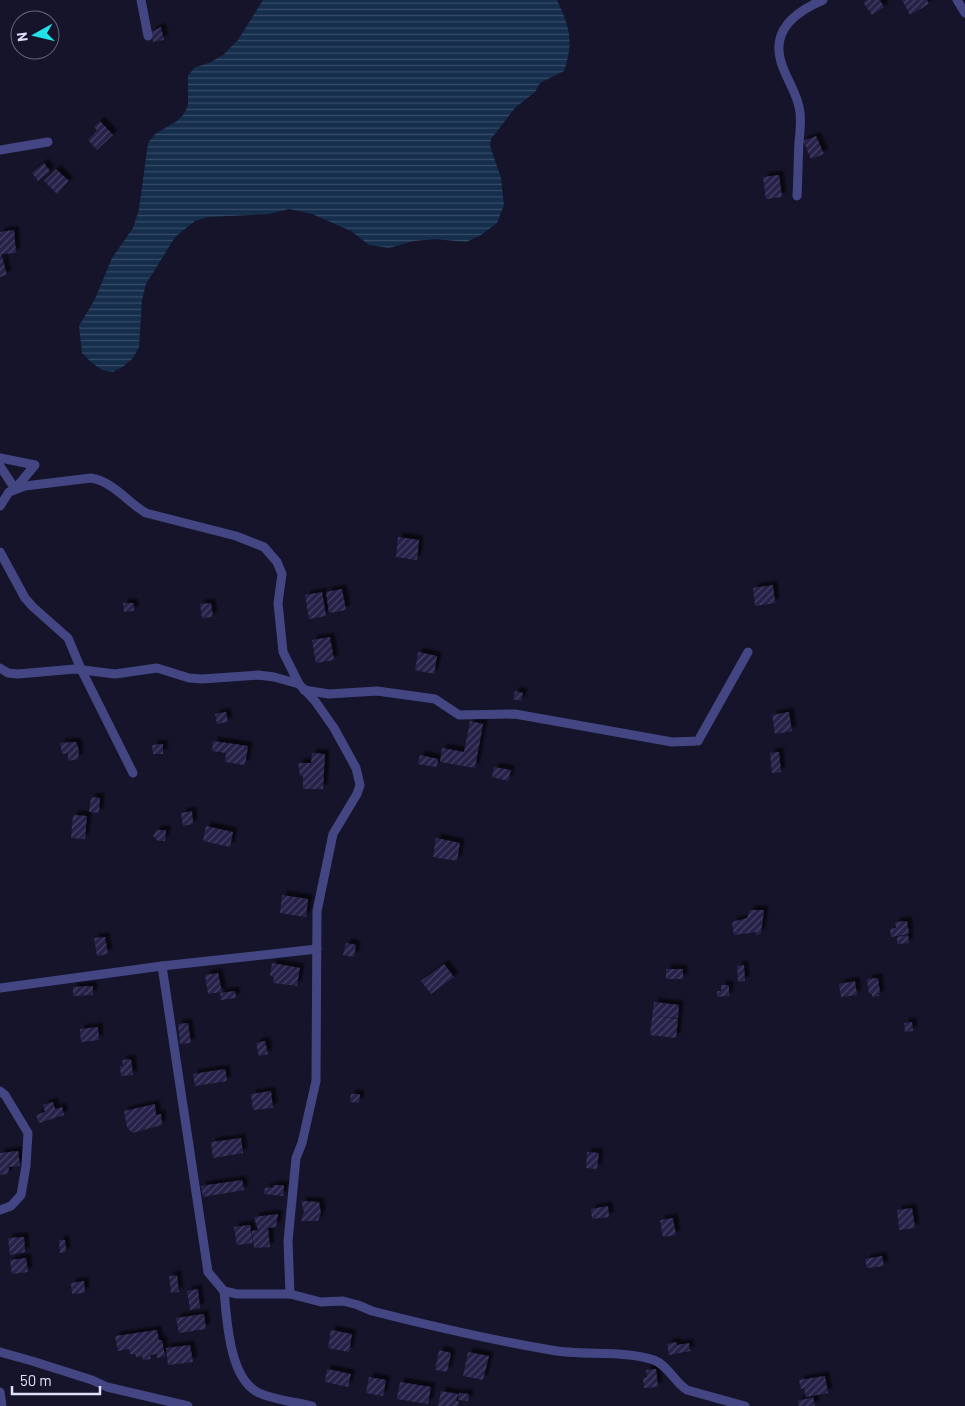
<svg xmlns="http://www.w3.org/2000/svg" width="965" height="1406" font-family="Barlow,sans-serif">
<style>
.water{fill:url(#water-rules)}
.building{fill:url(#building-hatch);filter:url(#shadow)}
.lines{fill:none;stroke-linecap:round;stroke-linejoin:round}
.minor{stroke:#444684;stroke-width:9}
</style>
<defs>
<pattern id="water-rules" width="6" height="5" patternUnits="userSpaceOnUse" patternTransform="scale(1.25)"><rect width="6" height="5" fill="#152e4c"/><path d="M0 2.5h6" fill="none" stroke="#374c67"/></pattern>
<pattern id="building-hatch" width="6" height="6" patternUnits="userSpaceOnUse" patternTransform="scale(1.25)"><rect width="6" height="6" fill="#272249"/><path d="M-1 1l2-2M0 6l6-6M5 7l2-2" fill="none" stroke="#464264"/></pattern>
<filter id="shadow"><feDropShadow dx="4.5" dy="-4.5" stdDeviation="1" flood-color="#0009"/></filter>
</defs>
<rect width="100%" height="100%" fill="#16142a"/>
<path class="water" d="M263 0H557C570 28 574 41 564 71L540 83 535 92 515 108 491 139 490 146 501 178 504 205 497 223 481 235 466 242 435 239 414 241 389 248 369 245 351 231 312 214 289 209 269 214 208 217 195 221 175 237 146 284 142 300 139 347 133 358 124 366 113 372 102 370 91 362 82 353 79 326 95 299 112 258 133 228 139 209 148 143 155 134 177 121 184 114 188 105V76L194 68 211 62 223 55 238 40Z"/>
<g class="building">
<polygon points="867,0 880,0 884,7 872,15 863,2"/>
<polygon points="902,0 927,0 929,4 910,15"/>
<polygon points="161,27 164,40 153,42 151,32"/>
<polygon points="100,121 113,135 97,150 88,140 97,130 94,127"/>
<polygon points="816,136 824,154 811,159 803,141"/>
<polygon points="44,163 50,171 38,181 32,173"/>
<polygon points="56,169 69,181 57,194 44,181"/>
<polygon points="779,175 782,197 766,199 763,177"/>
<polygon points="14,230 16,253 1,254 7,275 0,277 0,232"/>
<polygon points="398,537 419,540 417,560 396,557"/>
<polygon points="773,585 775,603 755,606 753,588"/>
<polygon points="342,589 346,610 329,613 326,592"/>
<polygon points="322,592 326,616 309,619 305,595"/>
<polygon points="123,603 134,603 134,611 124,612"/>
<polygon points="211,603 213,617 202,618 200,604"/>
<polygon points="330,637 334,660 316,663 312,640"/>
<polygon points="418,652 437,656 434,674 415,670"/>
<polygon points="515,691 523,693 521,701 513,699"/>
<polygon points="226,712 228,722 217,724 215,714"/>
<polygon points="789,712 792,731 775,734 772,715"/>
<polygon points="470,721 483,724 475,768 440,762 442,748 464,752"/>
<polygon points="213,741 248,746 245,765 225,762 226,753 212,751"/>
<polygon points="76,742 79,750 78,759 68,761 68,753 62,754 60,743"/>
<polygon points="163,744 163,754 153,754 152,745"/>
<polygon points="779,752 781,772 772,773 770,753"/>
<polygon points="312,753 325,754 323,789 303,789 303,776 300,775 298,763 311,763"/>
<polygon points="420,755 438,759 437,767 418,764"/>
<polygon points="494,767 511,770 508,781 492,777"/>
<polygon points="91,797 100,798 99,813 89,812"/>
<polygon points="192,811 193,824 183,826 181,813"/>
<polygon points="73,815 87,816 85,839 71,838"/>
<polygon points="206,826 233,832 230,847 203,841"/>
<polygon points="157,830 166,830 165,841 158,841 153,836"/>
<polygon points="436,838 460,843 457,861 433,857"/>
<polygon points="282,895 308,899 306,917 280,913"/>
<polygon points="750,910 764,910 761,933 756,935 756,932 734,935 732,922 747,918"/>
<polygon points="907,921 909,934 891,937 890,929 896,928 895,922"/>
<polygon points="908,935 909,943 897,944 897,937"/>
<polygon points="105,937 108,954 97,956 94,938"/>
<polygon points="346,943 356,945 354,957 343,955"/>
<polygon points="272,963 300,968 297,986 273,983 274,977 270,976"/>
<polygon points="444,964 454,977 431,994 421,981"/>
<polygon points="744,965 745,981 738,982 737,966"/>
<rect x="666" y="969" width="17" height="10"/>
<polygon points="218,973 222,992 208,994 205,975"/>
<polygon points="878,978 880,993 878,993 879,996 872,997 872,994 869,994 867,979"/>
<polygon points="855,981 857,995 841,997 839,984"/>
<polygon points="721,985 729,985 729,996 717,997 717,991 721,991"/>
<polygon points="93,986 93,995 73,996 73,987"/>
<polygon points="235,991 236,998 221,1000 220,993"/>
<polygon points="654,1002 679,1005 678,1018 655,1016 678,1019 676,1038 650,1035"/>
<polygon points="912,1022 913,1031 905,1032 904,1023"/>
<polygon points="188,1023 191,1043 180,1044 178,1024"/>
<polygon points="98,1027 99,1040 81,1042 80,1029"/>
<polygon points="265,1041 268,1054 259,1056 256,1043"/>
<polygon points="131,1059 133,1075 121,1076 120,1066 123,1066 122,1060"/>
<polygon points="225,1069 227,1081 195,1086 193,1074"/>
<polygon points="271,1091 273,1108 253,1110 251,1094"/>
<polygon points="351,1094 360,1094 359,1103 350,1102"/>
<polygon points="53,1102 55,1109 62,1107 64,1115 39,1123 36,1115 45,1112 43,1105"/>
<polygon points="155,1104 156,1115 161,1114 162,1125 132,1133 127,1127 124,1111"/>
<polygon points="241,1138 243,1153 213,1158 211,1142"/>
<polygon points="18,1151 20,1166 9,1167 8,1174 0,1175 0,1153"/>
<polygon points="587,1152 599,1153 597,1169 586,1168"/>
<polygon points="242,1180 244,1190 203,1197 201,1186"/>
<polygon points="273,1185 284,1185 283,1196 264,1194 265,1188 273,1187"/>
<polygon points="301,1201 319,1202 321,1213 318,1221 301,1221 304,1212"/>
<polygon points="608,1206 609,1217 592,1219 591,1209"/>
<polygon points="912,1208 915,1228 899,1230 897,1210"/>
<polygon points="278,1214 276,1227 268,1228 270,1247 254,1248 252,1231 258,1230 254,1217"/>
<polygon points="673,1218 676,1235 663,1237 660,1220"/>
<polygon points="250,1225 253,1243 237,1245 234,1227"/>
<polygon points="24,1237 25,1252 10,1255 8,1238"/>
<polygon points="59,1240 65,1240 66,1252 60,1253"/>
<polygon points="882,1256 884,1266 867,1268 865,1259"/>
<polygon points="26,1258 28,1272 12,1274 10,1260"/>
<polygon points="177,1275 179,1292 171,1293 169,1276"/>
<polygon points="84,1281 85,1293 72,1294 71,1283"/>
<polygon points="198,1289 200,1308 190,1310 187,1291"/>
<polygon points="204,1314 206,1329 179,1333 176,1318"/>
<polygon points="157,1330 159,1340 162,1340 165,1356 157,1358 157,1354 150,1355 151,1359 143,1360 142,1356 136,1357 135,1354 130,1354 129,1349 118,1351 115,1336"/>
<polygon points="331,1330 352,1334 349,1352 328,1348"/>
<polygon points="677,1342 677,1345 689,1343 690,1351 669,1355 667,1344"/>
<polygon points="190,1345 193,1362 168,1365 166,1348"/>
<polygon points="439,1350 451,1353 447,1372 435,1370"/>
<polygon points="468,1352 489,1356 483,1380 463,1376"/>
<polygon points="327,1369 351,1374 348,1387 325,1382"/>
<polygon points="656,1369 658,1387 644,1388 643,1378 647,1377 646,1370"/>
<polygon points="825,1376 828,1393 806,1397 804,1388 801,1389 799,1380"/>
<polygon points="369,1377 386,1380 383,1396 366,1393"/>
<polygon points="400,1382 431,1387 428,1404 397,1399"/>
<polygon points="441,1391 458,1394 456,1401 459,1401 458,1406 438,1406"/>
<polygon points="459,1393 469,1394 468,1401 458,1400"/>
<polygon points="813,1397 815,1406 799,1406 798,1401"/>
</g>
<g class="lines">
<g class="minor">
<polyline points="141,0 148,36"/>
<polyline points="957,0 965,13"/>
<polyline points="0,150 48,142"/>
<path d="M797 196C798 178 798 160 799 142 800 133 801 122 800 112 798 94 786 79 781 62 771 29 797 11 823 0"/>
<polyline points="0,458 35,465 15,489 0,466"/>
<path d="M0 506 9 492 25 486 91 478C114 482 127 502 146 513L236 536 264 547 277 562 282 574 278 603 283 652 299 684"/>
<polyline points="0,552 25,598 33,607 68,638 81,669 133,773"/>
<polyline points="0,668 8,673 18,674 75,669 115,674 157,668 189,678 202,679 258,675 274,677 299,684 315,701 334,728 356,768 360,785 357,794 333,834 317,911 316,1081 302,1143 296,1158 288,1241 290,1294"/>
<polyline points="304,690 329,694 377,691 435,699 459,715 515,714 672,742 698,741 748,652"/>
<path d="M162 966 208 1272 224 1291 237 1294H290L321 1302 343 1301 358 1305 372 1311C431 1326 491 1340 551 1350 583 1356 625 1350 654 1360 669 1366 674 1382 687 1390L745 1406"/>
<polyline points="0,988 162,966 317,949"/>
<polyline points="0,1091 5,1095 28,1133 26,1166 21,1195 11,1206 0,1210"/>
<path d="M224 1291C227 1320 229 1379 259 1393 274 1400 296 1402 312 1406"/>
<polyline points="0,1352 32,1361 92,1380 107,1387 188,1406"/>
<polyline points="0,1392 2,1406"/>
</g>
</g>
<g transform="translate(35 35) rotate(262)"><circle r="24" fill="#16142a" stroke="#67667e"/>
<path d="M0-4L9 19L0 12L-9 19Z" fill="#20e2e7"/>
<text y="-8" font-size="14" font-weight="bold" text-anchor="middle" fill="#e1e0fc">N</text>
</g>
<path d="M12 1386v8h88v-8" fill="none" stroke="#e1e0fc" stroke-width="2.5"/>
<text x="20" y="1386" font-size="15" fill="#e1e0fc" stroke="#16142a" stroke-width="4" paint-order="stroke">50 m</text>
</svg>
